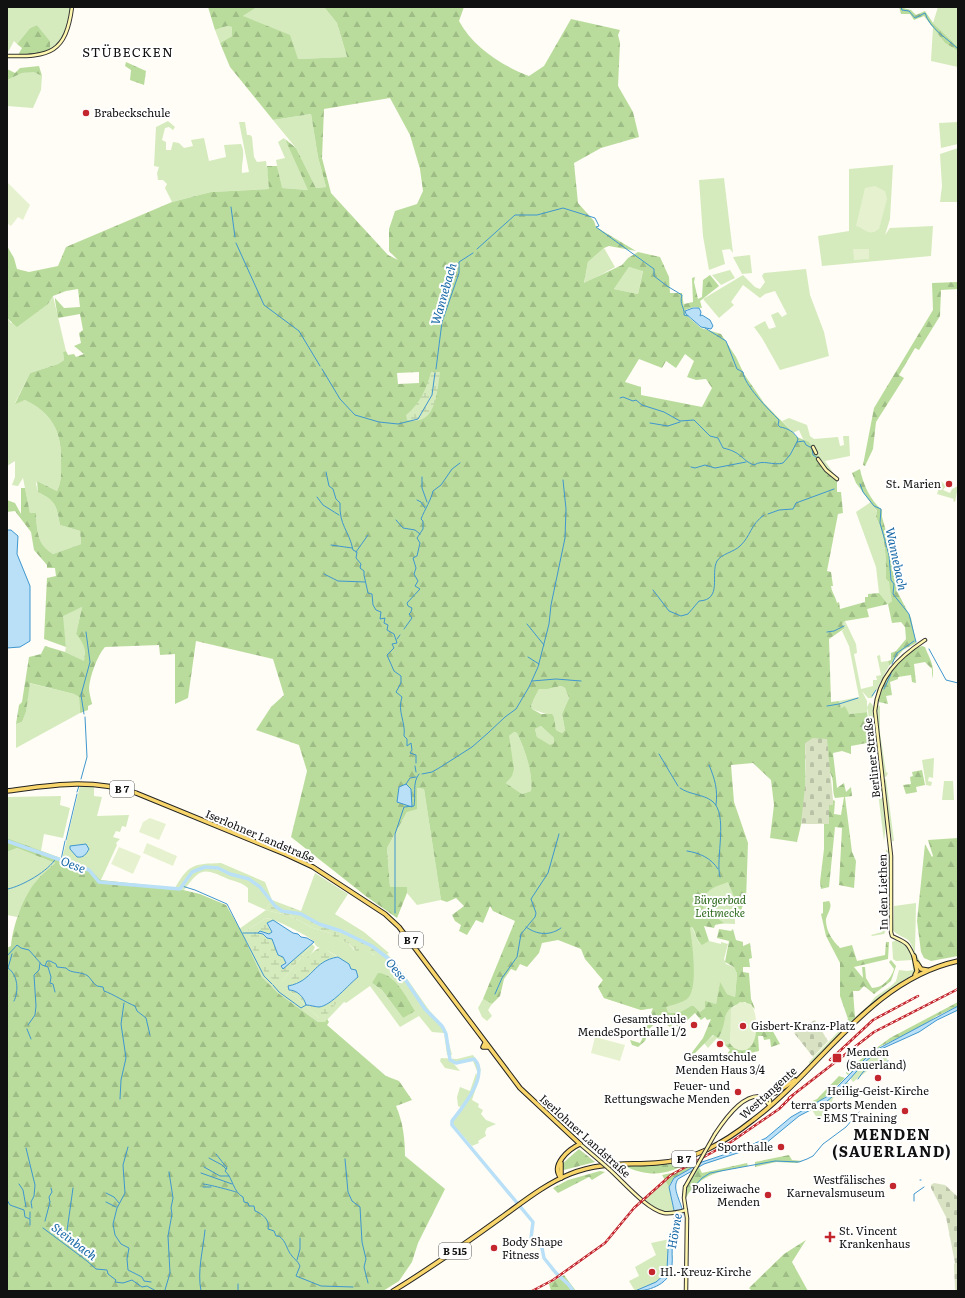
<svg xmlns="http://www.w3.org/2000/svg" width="965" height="1298" font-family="Literata,serif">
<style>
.green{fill:#d5ebbd;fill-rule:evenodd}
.forest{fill:url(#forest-firs);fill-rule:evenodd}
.wetland{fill:url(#wetland-marsh)}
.cemetery{fill:url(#cemetery-stones)}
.pitch{fill:#e6f2cf}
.water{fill:#b9e0f7;stroke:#3f96cf}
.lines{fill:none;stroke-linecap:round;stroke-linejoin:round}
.stream{stroke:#3f96cf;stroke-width:1}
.river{stroke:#b9e0f7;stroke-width:3.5}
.secondary-casing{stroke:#333;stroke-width:4.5}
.primary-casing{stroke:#222;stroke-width:5.5}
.secondary{stroke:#fff6b0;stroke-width:2.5}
.primary{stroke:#f9d66b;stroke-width:3.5}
.rail-casing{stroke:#c4262e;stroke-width:2.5}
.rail{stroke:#fff;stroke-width:1;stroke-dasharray:3;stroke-linecap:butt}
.secondary-bridge-casing{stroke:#333;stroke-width:4.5;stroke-linecap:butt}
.secondary-bridge{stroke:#fff6b0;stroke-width:2.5}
.poi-dot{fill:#c4262e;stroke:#fff;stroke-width:1.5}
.labels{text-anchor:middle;stroke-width:4;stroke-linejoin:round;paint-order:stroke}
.shield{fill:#fff;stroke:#585858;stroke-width:1}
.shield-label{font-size:10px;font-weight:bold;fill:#111}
.poi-label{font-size:11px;fill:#111;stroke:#fff;text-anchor:end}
.street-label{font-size:11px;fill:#111;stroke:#fff}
.park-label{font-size:11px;font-style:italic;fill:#2f6b1f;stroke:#fff}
.water-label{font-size:12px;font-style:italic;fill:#1768a6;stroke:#fff}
.quarter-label{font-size:13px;letter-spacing:1px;fill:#111;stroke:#fff}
.district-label{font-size:15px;font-weight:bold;letter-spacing:1px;fill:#111;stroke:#fff}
</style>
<defs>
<pattern id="forest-firs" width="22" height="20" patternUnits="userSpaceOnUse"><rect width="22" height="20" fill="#b9dc9c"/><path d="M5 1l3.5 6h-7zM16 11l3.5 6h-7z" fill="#9ebc85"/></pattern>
<pattern id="wetland-marsh" width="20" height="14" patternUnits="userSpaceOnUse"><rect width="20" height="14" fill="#d5ebbd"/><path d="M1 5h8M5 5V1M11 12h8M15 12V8" fill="none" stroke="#b6c8a1"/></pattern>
<pattern id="cemetery-stones" width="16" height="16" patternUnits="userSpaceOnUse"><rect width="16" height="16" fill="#d9e3c4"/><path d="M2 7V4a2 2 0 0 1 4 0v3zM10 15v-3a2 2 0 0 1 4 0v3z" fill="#b9c2a7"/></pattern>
</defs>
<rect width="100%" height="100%" fill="#fffdf5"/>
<g class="green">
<polygon points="7,7 71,7 69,24 61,41 50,50 50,41 37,25 30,28 17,44 14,41 7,54"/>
<polygon points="257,7 324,7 337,23 347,57 297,59 243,16"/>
<polygon points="938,7 958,7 958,47 933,23"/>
<polygon points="227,26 232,27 232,36 220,43 215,30"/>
<polygon points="933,27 945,43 958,51 958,67 931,61"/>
<polygon points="34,71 42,76 41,90 33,108 7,106 7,80 22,73"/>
<polygon points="311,114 318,157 326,187 316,188 296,148 273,120"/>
<path d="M168 121 175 127 173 130 169 127 165 128 162 140 166 142V150H171L173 142 179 143 184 148 193 146 191 140 204 138 209 161 226 157 224 145 241 144C246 154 241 162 242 173L249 172 239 122H245L247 135H250L252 137 254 157 257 162 266 161 270 189 211 192 172 202 165 188 167 184 163 180H158L157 173 159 167 154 166 156 127Z"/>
<polygon points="958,122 958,144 941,148 939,123"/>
<polygon points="284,138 292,151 309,190 281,188 276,160 285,158 278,142"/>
<polygon points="958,148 958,202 940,202 942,186 940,154"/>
<polygon points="893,165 890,219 885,235 890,228 933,226 931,256 822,266 818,236 849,231 849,169"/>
<polygon points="724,178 733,253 730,249 722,250 725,264 709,270 703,236 699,180"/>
<polygon points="604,248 615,267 584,284 588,262"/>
<polygon points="750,255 752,273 742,274 733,257"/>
<polygon points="629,267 643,270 638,294 614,289"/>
<polygon points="806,269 810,295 824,332 829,356 780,370 762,338 754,327 765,321 769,329 776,327 771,315 778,312 782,317 787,314 775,291 765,294 760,298 743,285 731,302 734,305 719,318 703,299 743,275 755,287 760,289 765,282 762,276 764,273"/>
<polygon points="730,270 735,278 721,285 712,275"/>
<path d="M53 296 66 351 63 352 64 360 58 364 30 373 15 403 25 400C52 413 62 432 61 461 61 473 62 480 57 491L37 481 36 484 38 492C57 502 56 505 60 525L80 531 81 544 53 554C37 544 37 531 36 513H30L23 478 18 486 12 485 15 477V461L7 466V318L11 323 48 304Z"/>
<polygon points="789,418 807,425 810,436 814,439 838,437 840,446 844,445 843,436 849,436 850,456 825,461 836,477 833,477 818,459 813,447 803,439 799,430 793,433 782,421"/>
<polygon points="941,481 946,486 943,490 950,493 952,489 958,486 955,502 953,501 954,499 937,494"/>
<path d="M871 502 877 512 876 517C886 536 886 558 886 579 892 584 892 593 892 601L888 604 879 593 876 567 856 512Z"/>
<polygon points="82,607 76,634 84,642 85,662 65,652 66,647 62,615"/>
<polygon points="845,621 856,644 857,653 854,654 861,689 873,686 873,680 877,680 876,676 881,675 877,656 880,655 881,662 888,661 889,666 872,698 868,698 862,691 867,701 867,712 848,714 845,706 841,708 839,701 859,697 849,646 842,631 845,628 842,624"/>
<polygon points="29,683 74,694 79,697 80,713 16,748 16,724 22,722 26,712"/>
<polygon points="561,686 565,688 569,698 562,714 565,730 562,733 556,730 554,717 532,709 531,705 539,689 548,689"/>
<polygon points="870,702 874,707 877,752 875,752 867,707"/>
<polygon points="877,705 880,706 880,733 886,772 888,773 886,777 883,776 876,715"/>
<polygon points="541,726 554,738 554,743 550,746 537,737 535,729"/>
<path d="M514 732 517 733C525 750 533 771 531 791L522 794 506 783 508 779 509 736Z"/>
<polygon points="934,758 933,778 929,777 928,781 932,782 931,786 926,785 922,760"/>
<polygon points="876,777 879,777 881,790 880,778 881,778 886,825 884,841"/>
<polygon points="886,779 894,841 892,841 883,781"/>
<polygon points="944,781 953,781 954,800 942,800"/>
<polygon points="80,786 94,787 94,796 102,797 97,816 129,815 126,827 122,826 120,832 116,831 113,837 120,839 116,843 117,845 101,880 90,869 62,859"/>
<polygon points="417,788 424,789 441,900 417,905 407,893 407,887 390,887 387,848 407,812"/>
<polygon points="61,796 60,805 70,808 63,838 44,834 41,851 7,838 7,797"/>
<polygon points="17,848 55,863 36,881 17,917 7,915 7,852"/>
<polygon points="886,849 889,852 888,925 884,934 872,936 871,935 882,932 885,927"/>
<path d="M221 863 265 882 272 900 266 910 290 916 313 928 330 933 337 939 348 943 354 950 367 951 374 955 376 950C361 936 337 932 318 923 312 921 307 917 301 914V911L315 873 348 894 335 914 364 932 389 953 387 954 396 963 429 1010 445 1028 452 1055H447L444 1033 432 1032 419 1016 400 1027 370 986 346 1003 344 1002 325 1022H318L278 993 262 977 239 929 266 910 248 902V888C241 882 236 882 228 879 204 868 201 867 184 890L175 888C189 864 193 864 221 863ZM266 918C275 919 305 934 312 940 314 941 315 946 318 947 328 951 345 958 351 969L324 1018H319L289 990C290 971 308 963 315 947L312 944 282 981 244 932ZM392 979 409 1002 403 1018 382 990 372 983Z"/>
<polygon points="728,869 742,907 742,917 735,919 735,924 707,923 696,885"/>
<path d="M916 903 915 952 923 967C915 961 915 949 909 941 904 936 897 936 893 930L894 906Z"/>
<polygon points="692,927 699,943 702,944 709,941 721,944 721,942 728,944 724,959 726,964 734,967 737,974 735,997 727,994 720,983 716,1004 705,1002 705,1008 700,1012 694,1006 691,1006 684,1011 676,1014 655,1008 641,1010 604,998 598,987 603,980 596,972"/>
<path d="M898 939 909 947 917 972C876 996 845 1032 809 1064V1062L838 1032 869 1005 875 997 891 986 896 981 899 970 907 971 913 970 912 960 896 961 893 959 892 942Z"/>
<polygon points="483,999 492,1004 488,1010 492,1016 487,1021 482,1017 478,1008"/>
<polygon points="733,1007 730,1043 725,1045 717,1038 708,1048 704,1043 721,1030 727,1011"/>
<path d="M883 1049 888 1062 871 1068 853 1082 850 1078C859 1069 870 1052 883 1049Z"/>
<polygon points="473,1055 479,1063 481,1071 477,1071 473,1061 454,1064 460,1071 445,1068 440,1061 441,1058 457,1059"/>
<path d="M479 1072 480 1076 472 1100 479 1104 478 1107 483 1110 481 1114 486 1120 496 1124 487 1128 485 1132 486 1136 478 1141 479 1143 472 1146 452 1123C462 1105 477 1094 479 1072Z"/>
<path d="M476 1073C481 1080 467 1100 461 1107L458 1106 457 1097 460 1087 470 1091Z"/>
<polygon points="847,1082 850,1085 833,1098 831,1105 819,1121 812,1110 826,1101"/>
<polygon points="666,1180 669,1187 674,1212 660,1211 644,1200"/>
<path d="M670 1239C668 1248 668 1255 668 1265 667 1281 647 1287 635 1291L629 1281 639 1276 635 1267 656 1255 651 1243Z"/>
</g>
<g class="forest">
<path d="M208 7H257L243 16 290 35 298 59 347 57 337 23 324 7H464L459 21C473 47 502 66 529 76L544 66 571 19 620 30 618 35 620 43 618 86 633 112 639 137 601 148 574 163 578 203 594 221 596 227 636 251 609 246 604 248 588 262 584 283 622 265 628 258 638 252 660 257 669 277 670 293H682L684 307V304L693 302 692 278 695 277 694 282 698 299 702 297 703 280 710 275 719 286 700 301 702 308 694 307 685 310V314L701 328 721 334 736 357 744 374 764 403 797 437 809 442 826 470 837 479V492H841L843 513 838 514 827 571 831 572 833 586H831C832 593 835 595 837 603L839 602 840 609 865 602V597H868V594L879 593 888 604 892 601 889 582 886 579C886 558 886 536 876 517L877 511 856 483 852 473 860 469C863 484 870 500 882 510V517L893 556 892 570 899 582 898 593 911 618 916 643 903 650 889 666 888 661 891 660V653L896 651 906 639 905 627 901 622 892 623 888 604 867 609 869 617 845 621 842 624 845 628 829 639 831 702 839 701 841 708 845 706 849 714 867 712 872 742 851 746V754L842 751 833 753 837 788 844 783 846 792 851 787 852 796 845 797 852 852 856 861 854 888 839 885 842 828 835 827 829 887 821 889 820 882 824 849V824H829V805H833V800L835 801 834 814 841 815 844 797 835 798C832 791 834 784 832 777 828 765 813 753 805 743L806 803 797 842 770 838 774 805 771 780 753 763 731 765 734 802 748 843 746 900 740 911 728 882C715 887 708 888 702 901L705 915 714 916 724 923 715 925 714 928 704 926 709 941 702 945C696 941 696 932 692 927L690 928C692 942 699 990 687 999 681 1003 672 1005 666 1007L668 1012C679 1015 682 1011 691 1006H694L700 1012 705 1008V1001L716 1004 720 982 727 994 735 997 737 974 734 967 725 962 729 941 717 938 719 929 731 931 733 929 736 940 743 942V946L750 943 752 958 749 959 750 967H743V972L749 973 751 999 755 1009 745 1002C719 1009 729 1018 719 1037L718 1038 713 1035 695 1053 697 1056 691 1062 687 1059 703 1038 711 1019 707 1020 705 1017 701 1020 695 1013 679 1028 674 1023 670 1027 660 1019 649 1029 645 1041 638 1047 632 1045 630 1040 640 1043C647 1032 648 1020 653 1008L641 1010 604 998 598 987 603 980 585 959 581 949 558 940 542 943 539 953 527 967 520 964 516 971 511 969 504 979 500 996 492 1004 483 999 515 921 493 911 490 906 483 923 476 920 467 935 459 931 461 925 455 921 452 915 464 906 456 898 447 902 441 900 424 789 417 788V809L407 812 387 848 390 887H407V893L397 918 367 897 291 837 307 771 299 745 256 730 271 707 284 695 273 659 196 641 188 698 175 704V654L160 655 159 645 105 647C97 656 90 676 89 688 89 693 91 699 92 704L88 706V710L80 713 79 697 74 694 30 683 26 712 22 722 16 724 19 705 22 702 29 657 41 654 45 646 65 652 84 661C86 649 84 643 76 634L82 607 63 616 66 647 44 639 47 578 56 576 55 568H47V565L34 550 31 532 15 511 7 512V500L15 503 21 514V488H25L30 513H36C37 531 37 544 53 554L81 544 80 531 60 525C56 505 57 502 38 492L37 481 57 491C62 480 61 473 61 461 62 432 52 413 25 400L15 404 30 373 58 364 64 360 63 352 66 351 68 355 74 354 76 357 84 354 74 346 81 343 79 333 83 330 80 314 58 318 55 300V298L64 308 80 307 78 289 66 291 53 296 48 304 17 327 7 318V246L14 258 17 269 29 272 58 266 66 247 172 202 211 192 269 189 267 166H277L282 188 308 190 285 139 296 148 316 188 326 187 318 157 311 114 273 120 230 67 220 43 232 36V27L227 26 215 30ZM390 98 410 135 420 169 423 191 417 204 395 211 389 229V251L398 260 388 255 331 193 322 158 324 109ZM629 267 643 271 638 294 614 289ZM685 354 694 361 687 377 696 380 706 379 712 388 702 407 641 395V387L625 382 639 359 662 368 666 361 676 368ZM419 372V383L398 384 397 373ZM561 686 565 688 569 698 562 714 565 730 562 733 556 730 554 717 552 714H541L532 709 531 705 539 689H548ZM541 726 554 738V743L550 745 537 737 535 729ZM514 732 517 733C525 750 533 772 531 791L522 794 506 783 512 776 514 769 509 736Z"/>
<polygon points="899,7 911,10 916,15 925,11 933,23 958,47 958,51 945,43 924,16 914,20 910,14 901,14"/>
<polygon points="37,25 50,41 50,50 34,55 18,55 22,48 17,44 30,28"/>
<polygon points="126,62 146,71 144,85 130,80 131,70 125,66"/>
<polygon points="39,66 42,76 34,72 22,73 7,80 7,69 15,73 20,68"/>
<polygon points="958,282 958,289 941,290 940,316 919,350 915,348 899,375 904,378 876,422 873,449 865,466 863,465 874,408 933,310 932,283"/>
<path d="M922 646 925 647C928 656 936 666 932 679V669L925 662 914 664 916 683 912 682 911 675 898 677V679L890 682 892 695 886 696 888 704 879 702C874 685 905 649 922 646Z"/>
<polygon points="922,770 925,785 916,787 917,792 906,794 903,785 911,784 910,777 913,776 912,772"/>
<path d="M7 838 90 869 101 880 175 888 200 894 226 905 240 929 262 977 278 993 318 1022H325L327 1019 329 1022 327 1025 386 1076 399 1081 412 1100 396 1106C403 1122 405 1139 405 1156L445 1189 418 1243 412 1262 399 1281 383 1291H7V948L11 946C13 925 23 897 37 880 42 874 49 869 55 863L17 848 7 852Z"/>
<polygon points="958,838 958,956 931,961 924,958 921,952 917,921 925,844 932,857 933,856 928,840"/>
<path d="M829 901C834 908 825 915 826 922 827 933 833 941 840 948L852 945 857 961 885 955 886 942H889L888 959 854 967 863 978 862 967H865L866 978 872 988C882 988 891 979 894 969L889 962 891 960 896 966 891 981 874 994 864 986 859 991H853L855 1018 838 1030 837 1027 843 1026 848 1019 840 996V963L826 936 821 914 823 913V902Z"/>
<path d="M378 973C395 973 407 999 415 1011L403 1018 382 990 372 983Z"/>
<polygon points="958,1002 958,1006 937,1016 918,1029 881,1046 848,1075 846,1073 849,1068 890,1038"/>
<polygon points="756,1022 757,1031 771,1028 780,1044 771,1047 770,1039 764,1040 763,1036 758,1036 759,1051 728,1058 725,1057 730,1050 725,1045 730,1043 739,1050 746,1050"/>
<polygon points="839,1076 845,1078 822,1100 810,1106 808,1103 817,1099"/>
<polygon points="579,1149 595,1162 564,1170 562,1168 562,1164"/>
<polygon points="789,1155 792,1160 803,1161 796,1163 776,1162 755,1167 755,1162"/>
<path d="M694 1157 695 1160C667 1174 654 1179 624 1166L667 1164Z"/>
<path d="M695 1162C690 1174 673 1173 669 1187L662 1175 672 1173Z"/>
<path d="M747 1163 748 1166C724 1170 698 1174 686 1198 686 1188 689 1172 699 1167L702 1173Z"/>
<polygon points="600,1171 605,1172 592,1180 589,1177 558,1193 553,1188 568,1180"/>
<polygon points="806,1240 792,1262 808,1291 752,1291 749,1288 784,1254"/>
<polygon points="564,1275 576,1291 551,1291 549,1284"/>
</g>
<g class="wetland">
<path d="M431 372H440C437 393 436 427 407 420L406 415C419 405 427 388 431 372Z"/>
<path d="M272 900 301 911V914C307 917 312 920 318 923 340 934 366 938 383 955 372 956 369 950 356 951L348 943 336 939 330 933 313 928 290 916 266 910Z"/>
<polygon points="266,918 273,920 267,924 272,932 269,934 260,931 267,938 272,938 278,955 283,957 287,963 312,944 282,981 278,982 266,975 244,932"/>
<path d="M321 947 338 957C312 961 314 981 288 986 291 976 311 950 321 947Z"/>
<path d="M358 977 324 1018H319L289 990C297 990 304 997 306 1005 310 1005 316 1007 319 1007 331 1006 349 984 358 977Z"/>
</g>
<g class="cemetery">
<polygon points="813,738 827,739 833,800 833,805 829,805 829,824 801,824 806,777 805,743"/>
<polygon points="815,1020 828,1041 813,1057 794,1033"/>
<polygon points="934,1183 945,1185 958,1197 958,1291 955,1291 954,1264 955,1263 946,1217 931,1188 931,1185"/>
</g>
<g class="pitch">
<polygon points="7,182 30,205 23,220 18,217 11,226 7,223"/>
<path d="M875 186 885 191 887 199 879 229C869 237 866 229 856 226L865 188Z"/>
<polygon points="853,249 869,249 869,259 854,260"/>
<polygon points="150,818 166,824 159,840 139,832 143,822"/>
<polygon points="147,843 177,856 173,866 143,853"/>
<polygon points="119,847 141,856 133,874 111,864"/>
<path d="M740 1002 751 1004C759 1014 760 1054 740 1050 735 1049 732 1047 730 1043L731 1009Z"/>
<polygon points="595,1037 625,1045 620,1061 591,1053"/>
</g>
<g class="water">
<polygon points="693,308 699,308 701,312 700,316 702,315 710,320 713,326 711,329 701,327 686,314 685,311"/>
<polygon points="7,530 11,530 18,536 17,554 30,586 30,641 20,647 7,648"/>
<polygon points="406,784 411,789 412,807 397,802 399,787"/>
<path d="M86 844 89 849C86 854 84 858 77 857L70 849V846Z"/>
<polygon points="273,920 293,933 298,934 301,937 307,938 314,942 283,969 281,966 286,963 283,957 278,955 272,939 267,938 263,934 258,933 260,931 269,934 272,932 267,923"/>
<path d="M338 957 349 964 351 969 356 970 358 977C349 984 331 1006 319 1007 316 1007 310 1005 306 1005 304 997 297 990 289 990L288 986C314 981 312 961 338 957Z"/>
<path d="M958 1006V1010L937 1020 919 1032 879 1050 865 1062 839 1091 826 1102 799 1116 765 1144 704 1164 678 1179C671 1189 682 1202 683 1214 683 1224 676 1234 673 1243 671 1251 673 1258 672 1265 671 1283 651 1291 635 1291L656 1282 664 1275 667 1269 668 1249 675 1215 669 1187 674 1178 702 1162 747 1147 766 1138 791 1117 828 1096 872 1052Z"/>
</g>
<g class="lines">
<g class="stream">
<path d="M901 7 902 10 909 11 915 18 925 13C930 29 947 38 958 49"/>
<polyline points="231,207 235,237"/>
<polyline points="236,243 264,305 299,331 320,366"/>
<path d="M477 249 515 215H537L563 208 595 218 599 226 596 227 654 269V276L667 286 682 295C679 305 685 307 684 315L688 316"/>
<path d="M705 328 726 341 737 369 743 372C744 385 769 410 779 420L778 425 780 427C787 428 795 432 798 439L797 442 804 441 806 445 812 448 813 455 819 459 830 472"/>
<polyline points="322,369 340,399 355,415 379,422 398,424 418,419 432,395 435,373"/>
<polyline points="436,369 442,322 459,273 459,262 473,253"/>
<path d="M620 398 623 397 633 401 636 400 642 405 664 412 680 421 694 420 710 436 718 438 723 448C742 452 741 460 754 465 763 459 773 466 783 463L790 455 797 442"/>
<polyline points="650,423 668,426 680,422"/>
<polyline points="691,467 695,468 705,465 715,468 746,462"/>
<path d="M326 472 329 486 333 489 336 499 340 503C339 526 349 530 353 550L357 552 356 558 361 564 360 568 364 571V575L368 593 372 594 373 605 376 610 381 612 380 619 385 618 384 623 388 625 387 630 394 634 397 643 392 644 394 648 387 655 394 671 401 676V683L396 692 402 697C397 712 406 722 404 736L407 739V746L411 743 412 750 410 753 416 755V763"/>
<polyline points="422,477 422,488 427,502"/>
<polyline points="860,484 863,492 874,506 881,509 880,523 889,555 891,580 894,584 893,594 909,614 916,642"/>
<polyline points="317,497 323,505 339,515"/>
<polyline points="417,500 421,502 425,508"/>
<polyline points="768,514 779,510 793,509 796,503 834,489"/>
<polyline points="396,520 403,528 415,530 420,534"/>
<polyline points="331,545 352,548"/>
<polyline points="356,552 368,535"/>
<polyline points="324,574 338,581 365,582"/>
<path d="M653 590 669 611 681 616 688 614 699 601C723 600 710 574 717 561 721 554 734 552 740 546 751 536 750 525 764 515"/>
<polyline points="527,624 544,645"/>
<path d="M404 629 412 618 409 614 411 612 412 608 408 606 407 603 420 589 415 586 418 581 414 574 416 568 413 558 417 556 420 543 417 538 423 529V521L421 519C425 509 431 500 433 491L441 485 452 469 460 463"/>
<polyline points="827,632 834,631 844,626"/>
<polyline points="397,639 400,635"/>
<polyline points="929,649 946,680 958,683"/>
<polyline points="528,657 539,664"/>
<polyline points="892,664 897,653 914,641"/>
<polyline points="532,681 556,679 581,681"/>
<polyline points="884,689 891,674"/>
<polyline points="872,696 876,690"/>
<polyline points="827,706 839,704 858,698"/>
<polyline points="84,714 81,695 90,662 86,632"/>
<polyline points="659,754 678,786"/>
<path d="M709 765C715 779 718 790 716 805"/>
<polyline points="415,766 416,772"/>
<polyline points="422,774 432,772 439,768 472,747 488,733 505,717 516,709 529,687 538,667 549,624 551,605 565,538 566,509 563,480"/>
<polyline points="81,779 87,757 85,717"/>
<polyline points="406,784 410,778 416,777"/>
<path d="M680 788C690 795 703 794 712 801 729 814 715 859 720 877"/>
<polyline points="77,792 79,786"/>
<polyline points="66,840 77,794"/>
<path d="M687 851C700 853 711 858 718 869"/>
<polyline points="61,860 65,841"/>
<polyline points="182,886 195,890 227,904 264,976 272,984"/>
<path d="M8 889C22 886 49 871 56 858"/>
<path d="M395 913V834L404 807 414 806C416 797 412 782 419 774"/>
<path d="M526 927C537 935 550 936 561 928"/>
<polyline points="243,933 258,933"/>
<path d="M12 954 8 968C18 975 19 991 14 1001"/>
<polyline points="7,956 17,945 21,948 29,950 42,965 48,967 51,977 50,983 53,984 55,992"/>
<path d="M45 966 47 961H50L56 964 57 967 66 968C71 974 81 971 88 976 91 979 93 983 97 986L103 987 104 991C113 994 125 1002 135 1006L137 1011 146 1018 150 1035"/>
<polyline points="273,985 279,992 301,1008 306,1005"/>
<polyline points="495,994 502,978 517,957 521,934 535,917 536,913 531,899 548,873 559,834"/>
<polyline points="28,1025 35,1015 36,1006 34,975 39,970 40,963"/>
<polyline points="27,1029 31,1039"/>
<polyline points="883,1063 888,1061"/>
<polyline points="858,1079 863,1072 881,1059 883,1050"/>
<polyline points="120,1099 121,1080 126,1058 121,1024 124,1003"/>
<polyline points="886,1138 889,1142"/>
<polyline points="128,1147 123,1165 125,1193 117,1208 113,1224 115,1235 121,1244 129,1248 127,1259 128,1270 142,1277 144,1281 151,1282"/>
<polyline points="26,1148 35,1185 34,1196 31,1202 32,1208"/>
<path d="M216 1154 227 1168 225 1171C233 1178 233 1192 243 1197L244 1202 248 1203 249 1206H254L255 1211C263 1214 270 1220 268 1229L274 1231 276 1236H279C287 1242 286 1249 292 1256 295 1260 298 1261 300 1266L296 1276 321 1286 353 1287"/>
<polyline points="897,1157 898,1158"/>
<polyline points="209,1158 222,1165 226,1169"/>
<polyline points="345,1159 348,1192 352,1201 360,1207 362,1242 366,1259 364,1267 368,1283"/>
<polyline points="204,1167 220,1176 229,1176"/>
<polyline points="201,1173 232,1184"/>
<polyline points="920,1180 921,1180"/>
<polyline points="19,1184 23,1190 26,1207"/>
<path d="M203 1184C207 1184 234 1191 236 1192"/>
<polyline points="203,1187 211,1187"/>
<polyline points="692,1189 702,1178 710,1173 775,1161 799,1162 807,1159 813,1156 823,1144 846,1127 859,1112"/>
<polyline points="106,1193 114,1197 119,1203"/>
<polyline points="7,1200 10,1205 24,1210 25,1217 30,1219 30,1225"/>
<polyline points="914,1201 914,1194 924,1187"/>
<polyline points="106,1202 116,1207"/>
<polyline points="30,1212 30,1218"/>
<polyline points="45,1221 50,1202 49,1197 52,1192 51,1188"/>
<polyline points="43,1228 87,1261 96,1269 107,1270 108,1274 116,1280 115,1282 123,1283 132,1280 142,1287 147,1286 156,1291"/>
<polyline points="66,1238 73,1188"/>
<polyline points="297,1260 300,1249 300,1238"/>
<polyline points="238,1284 238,1291"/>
<polyline points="165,1290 170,1273 168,1236 172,1214 171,1208 173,1198 169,1172"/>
<path d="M201 1291C197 1271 203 1251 205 1230"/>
</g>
<path class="river" d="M7 841 89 870 99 882 180 889 192 872 205 867 218 868 230 874 249 879 260 887 275 906 282 911 301 914 319 924 341 931 372 946 394 963 425 1009 442 1026 446 1034 450 1060 456 1063 474 1059C490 1075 462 1108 452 1121V1125L533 1222 531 1238 542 1248 544 1258 556 1273 569 1285 573 1291"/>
<g class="secondary-casing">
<g id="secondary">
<path d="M7 56C50 57 66 53 72 7"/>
<polyline points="813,447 816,453"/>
<polyline points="818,459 826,470 837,479"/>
<path d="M914 957C907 941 906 943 892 936L891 932V856L875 711C878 677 898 658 925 640"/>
<polyline points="759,1098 765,1100 770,1106"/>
<path d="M715 1134C725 1119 748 1085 770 1100V1106"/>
<polyline points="580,1144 600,1161"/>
<path d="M608 1168C623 1181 646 1209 664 1213 671 1214 679 1212 686 1210"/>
<polyline points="685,1187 684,1198 687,1218 686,1291"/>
</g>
</g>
<g class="primary-casing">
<g id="primary">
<path d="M7 791C53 785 90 778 136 793L285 854 313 867 385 914 399 927 520 1088 580 1144"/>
<polyline points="914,956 917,971 915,975"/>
<polyline points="917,963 921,969 927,970"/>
<polyline points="485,1043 483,1047 488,1047"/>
<polyline points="763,1097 775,1093 795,1080"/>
<polyline points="561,1163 561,1178"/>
<path d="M561 1178C550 1165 569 1149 580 1144"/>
<path d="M393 1291C431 1268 466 1243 502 1217 523 1202 545 1184 570 1174 600 1162 625 1165 656 1163 693 1161 724 1143 753 1120 821 1069 870 980 958 961"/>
</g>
</g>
<use href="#secondary" class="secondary"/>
<use href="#primary" class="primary"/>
<g class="rail-casing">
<g id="rail">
<polyline points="830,1060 873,1020 918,996"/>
<polyline points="789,1098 874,1032 958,989"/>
<polyline points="532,1291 553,1280 605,1243 634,1208 671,1175 731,1142 779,1109 793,1095"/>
</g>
</g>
<use href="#rail" class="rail"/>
<g class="secondary-bridge-casing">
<g id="secondary-bridge">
<polyline points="600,1161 608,1168"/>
<polyline points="685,1187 715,1134"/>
</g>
</g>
<use href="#secondary-bridge" class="secondary-bridge"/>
</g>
<g class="poi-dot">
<circle cx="86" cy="113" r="4"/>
<circle cx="949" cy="484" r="4"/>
<circle cx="694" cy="1025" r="4"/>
<circle cx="743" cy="1026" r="4"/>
<circle cx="720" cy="1044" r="4"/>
<rect x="832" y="1053" width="10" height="10" rx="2"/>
<circle cx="878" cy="1078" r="4"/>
<circle cx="738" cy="1092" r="4"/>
<circle cx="905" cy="1111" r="4"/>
<circle cx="781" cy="1147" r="4"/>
<circle cx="893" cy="1186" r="4"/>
<circle cx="768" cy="1195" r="4"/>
<path d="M828 1231h4v4h4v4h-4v4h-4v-4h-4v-4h4z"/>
<circle cx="494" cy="1248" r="4"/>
<circle cx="652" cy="1272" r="4"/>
</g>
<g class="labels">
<g class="shield">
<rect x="110" y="781" width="24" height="16" rx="3"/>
<rect x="399" y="932" width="24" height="16" rx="3"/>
<rect x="672" y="1151" width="24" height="16" rx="3"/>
<rect x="439" y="1243" width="32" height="16" rx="3"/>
</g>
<g class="shield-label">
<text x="122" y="793">B 7</text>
<text x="411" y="944">B 7</text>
<text x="684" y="1163">B 7</text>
<text x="455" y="1255">B 515</text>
</g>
<g class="poi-label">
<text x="94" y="117" text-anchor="start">Brabeckschule</text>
<text x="941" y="488">St. Marien</text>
<text x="686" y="1023">Gesamtschule<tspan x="686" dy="13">MendeSporthalle 1/2</tspan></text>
<text x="751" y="1030" text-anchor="start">Gisbert-Kranz-Platz</text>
<text x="846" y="1056" text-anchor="start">Menden<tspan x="846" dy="13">(Sauerland)</tspan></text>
<text x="720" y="1061" text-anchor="middle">Gesamtschule<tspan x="720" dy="13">Menden Haus 3/4</tspan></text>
<text x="730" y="1090">Feuer- und<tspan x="730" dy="13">Rettungswache Menden</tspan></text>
<text x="878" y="1095" text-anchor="middle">Heilig-Geist-Kirche</text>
<text x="897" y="1109">terra sports Menden<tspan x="897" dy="13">- EMS Training</tspan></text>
<text x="773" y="1151">Sporthalle</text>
<text x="885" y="1184">Westfälisches<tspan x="885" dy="13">Karnevalsmuseum</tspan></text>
<text x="760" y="1193">Polizeiwache<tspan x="760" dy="13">Menden</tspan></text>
<text x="839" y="1235" text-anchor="start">St. Vincent<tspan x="839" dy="13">Krankenhaus</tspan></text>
<text x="502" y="1246" text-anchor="start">Body Shape<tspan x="502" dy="13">Fitness</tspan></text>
<text x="660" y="1276" text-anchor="start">Hl.-Kreuz-Kirche</text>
</g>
<g class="street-label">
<text transform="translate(872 758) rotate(-96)" y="4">Berliner Straße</text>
<text transform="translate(260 836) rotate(23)" y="4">Iserlohner Landstraße</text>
<text transform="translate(883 892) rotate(-91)" y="4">In den Liethen</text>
<text transform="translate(768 1093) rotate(-42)" y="4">Westtangente</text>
<text transform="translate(585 1136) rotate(42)" y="4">Iserlohner Landstraße</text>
</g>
<g class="park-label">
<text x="720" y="904">Bürgerbad<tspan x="720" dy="13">Leitmecke</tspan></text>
</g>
<g class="water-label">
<text transform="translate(444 294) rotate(-74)" y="4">Wannebach</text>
<text transform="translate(896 559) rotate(78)" y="4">Wannebach</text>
<text transform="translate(73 865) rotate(21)" y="4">Oese</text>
<text transform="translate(396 970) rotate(51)" y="4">Oese</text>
<text transform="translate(675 1231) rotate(-80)" y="4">Hönne</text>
<text transform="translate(74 1242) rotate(37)" y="4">Steinbach</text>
</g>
<g class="quarter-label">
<text x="128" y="57">STÜBECKEN</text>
</g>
<g class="district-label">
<text x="892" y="1140">MENDEN<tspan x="892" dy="17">(SAUERLAND)</tspan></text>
</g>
</g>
<rect width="965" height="1298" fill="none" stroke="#111111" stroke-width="16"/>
</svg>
